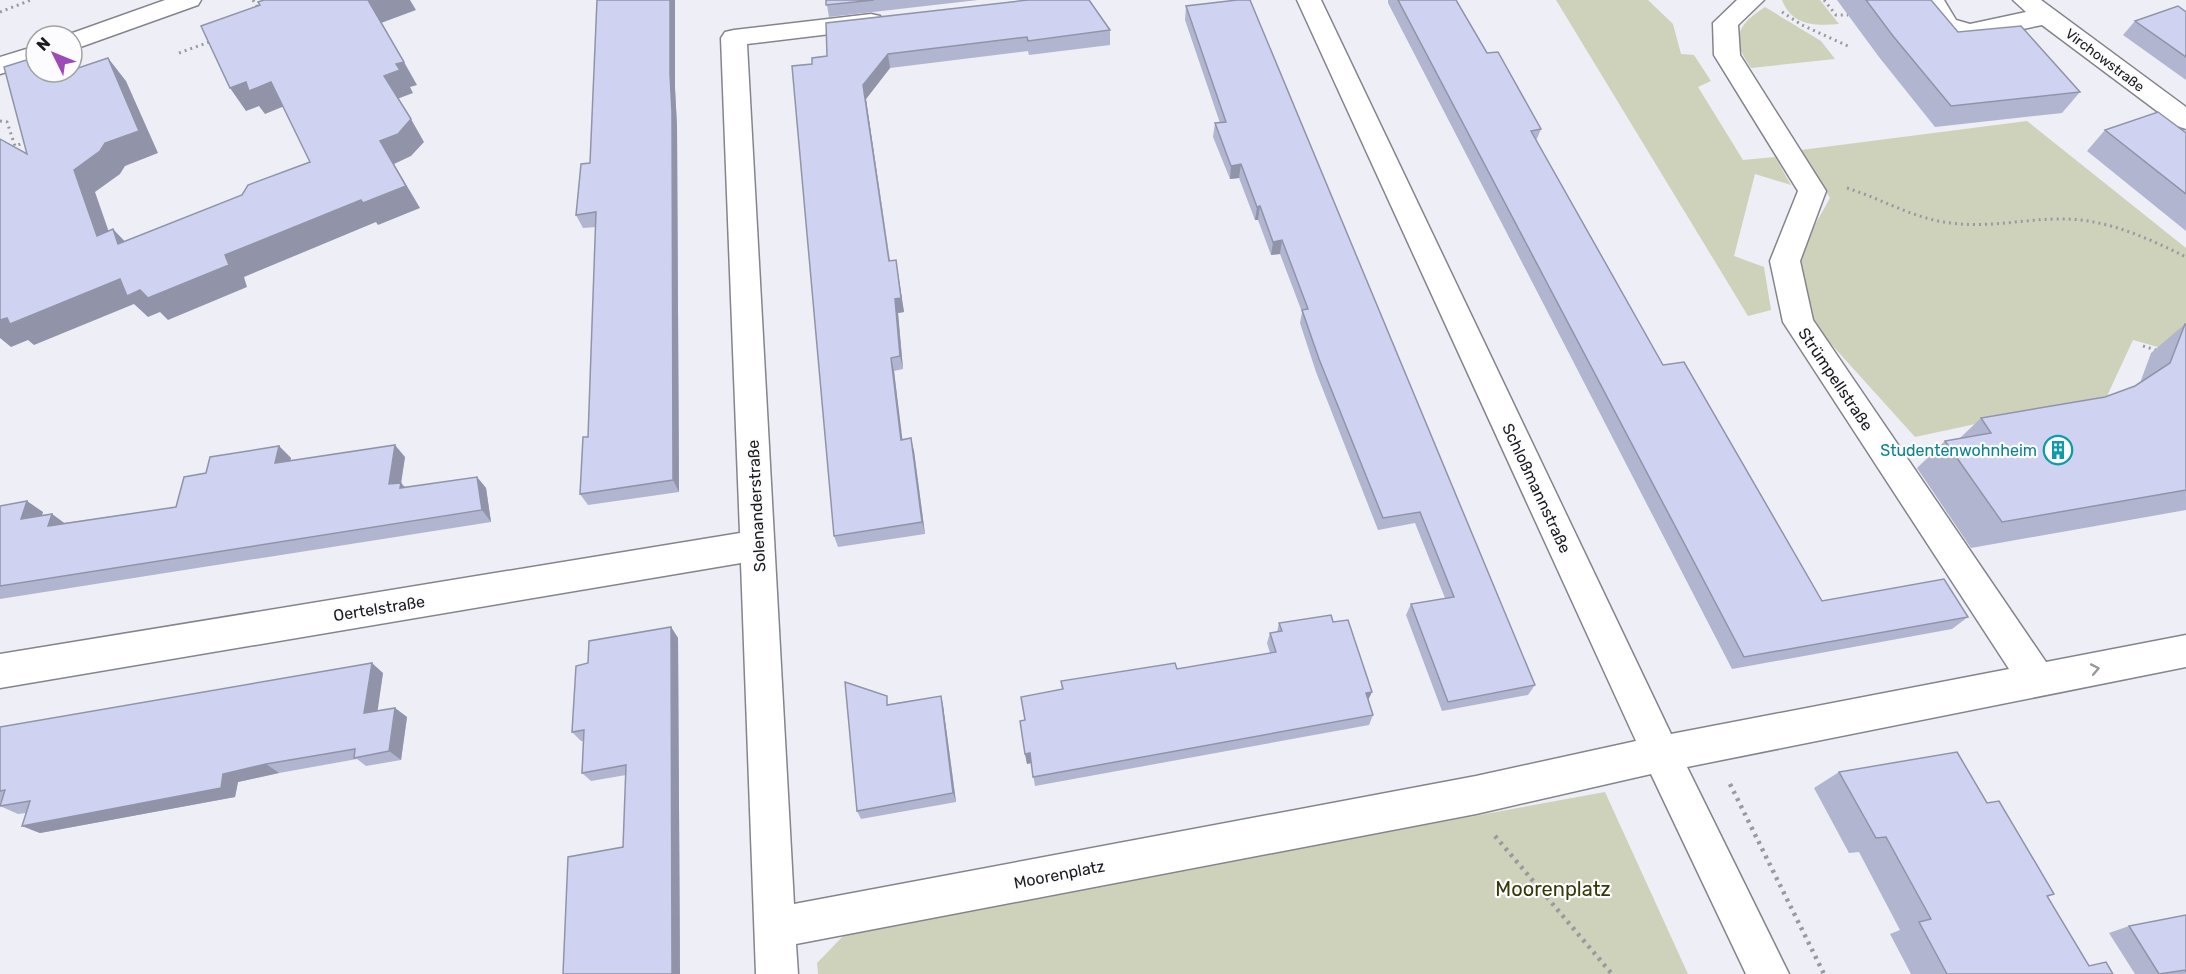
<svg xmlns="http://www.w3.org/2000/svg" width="2186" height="974" font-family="Rubik,sans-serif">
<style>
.green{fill:#ced2bb}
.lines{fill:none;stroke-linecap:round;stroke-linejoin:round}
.minor-casing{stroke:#84858c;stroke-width:3}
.path-far1{stroke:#99999f;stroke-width:3;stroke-dasharray:2 4;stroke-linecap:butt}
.path{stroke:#99999f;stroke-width:4.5;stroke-dasharray:3 5;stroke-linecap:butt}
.minor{fill:#fff;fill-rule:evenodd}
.wall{fill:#b2b5cf}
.shaded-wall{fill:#9194a9}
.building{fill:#cfd3f1;stroke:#9194a9;stroke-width:1.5}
.oneway{stroke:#98989a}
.labels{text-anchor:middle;stroke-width:4.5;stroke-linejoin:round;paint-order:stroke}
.far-street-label{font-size:14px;fill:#1b1b1e;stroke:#fcfcfe}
.street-label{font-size:16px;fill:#1b1b1e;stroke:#fcfcfe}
.culture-label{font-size:16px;fill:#0d838f;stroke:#fcfcfe;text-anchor:end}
.near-park-label{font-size:20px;fill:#353a04;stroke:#fcfcfe}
</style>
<rect width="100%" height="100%" fill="#eeeef6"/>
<g class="green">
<polygon points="1556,0 1648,0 1673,24 1681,54 1694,55 1711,81 1698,87 1743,160 1775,157 1791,185 1755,174 1734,256 1764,267 1771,310 1748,316"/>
<path d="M1782 0H1820L1839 24C1815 26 1792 26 1782 0Z"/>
<path d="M1765 7 1821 41 1835 59 1751 68C1731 40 1735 26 1765 7Z"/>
<polygon points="2027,121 2186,248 2186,355 2133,340 2107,396 1915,437 1813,324 1798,255 1830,198 1801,150"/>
<polygon points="1605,792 1688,974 818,974 817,963 848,931"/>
</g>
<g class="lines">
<g class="minor-casing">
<g id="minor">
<polygon points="165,0 201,0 198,5 72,50 72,36 64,36"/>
<polygon points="1297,0 1321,0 1671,734 2009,669 1783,322 1770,261 1798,191 1714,55 1713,23 1737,0 1764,0 1738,25 1740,55 1826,191 1800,261 1813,320 2046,662 2186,635 2186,667 1687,767 1789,974 1746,974 1651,774 1476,814 796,944 798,974 756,974 741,563 0,688 0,654 740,533 721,38 725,32 734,30 871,14 880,16 883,22 880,28 747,44 794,904 1476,776 1636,741"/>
<polygon points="1920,0 1944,0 1956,20 1970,24 2026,12 2013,0 2041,0 2186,107 2186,129 2177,126 2042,25 1969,40 1938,31"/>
<polygon points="36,46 36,63 0,74 0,57"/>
</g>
</g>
<g class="path-far1">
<polyline points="253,0 259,10"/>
<polyline points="1824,0 1836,15 1848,15"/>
<polyline points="0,12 31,0"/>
<polyline points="1782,12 1802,25 1848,46"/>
<polyline points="179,53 212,41"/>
<polyline points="0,121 7,122 15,146 26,142"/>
<path d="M1847 188C1882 199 1914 219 1951 223 1990 228 2023 219 2060 219 2104 218 2148 238 2186 257"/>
<polyline points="2143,346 2159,351"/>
</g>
<g class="path">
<polyline points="1730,784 1824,974"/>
<polyline points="1495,836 1612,974"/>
</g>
<use href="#minor" class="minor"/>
</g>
<g class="wall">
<polygon points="597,0 675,0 675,88 677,126 679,492 588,505 580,494 588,437 596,227 583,228 576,215 590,163"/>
<polygon points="826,0 978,0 829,17"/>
<polygon points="1388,0 1456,0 1487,53 1541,129 1536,141 1663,365 1822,601 1968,617 1952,629 1732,669 1388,3"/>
<polygon points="1837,0 1931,0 1958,32 2080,92 2062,113 1935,127 1879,57"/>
<polygon points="1186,6 1535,685 1528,695 1442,711 1406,615 1411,604 1445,598 1415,523 1378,530 1316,372 1300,323 1302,312 1280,254 1271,255 1258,220 1255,220 1239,178 1230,179 1213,137 1215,123 1220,123 1185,20"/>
<polygon points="2186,12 2186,80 2123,35 2135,21"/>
<polygon points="826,23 1110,30 1110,45 1029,55 1028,51 890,68 866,99 890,261 898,274 904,312 898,313 903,369 894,371 902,440 914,451 925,534 838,547 834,536 812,64 827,56"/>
<polygon points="2105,130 2186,133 2186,231 2087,151"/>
<polygon points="2185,324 2186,324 2186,510 1971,548 1917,468 1945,441 1960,438 1981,418 2105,397 2135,386 2140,383 2151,353"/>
<polygon points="279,446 291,458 290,461 405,457 401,483 405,487 477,477 486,488 491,522 0,599 0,506 43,512 42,515 52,514 64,523 176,507 206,473"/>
<polygon points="1333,622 1372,692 1368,700 1373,715 1369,725 1035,786 1031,763 1027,764 1021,731 1024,720 1062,689 1061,681 1177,669 1270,653 1267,643 1270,633 1277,632 1279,623"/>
<polygon points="671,627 678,638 680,974 563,974 623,847 626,775 591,781 582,773 584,741 581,741 572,732 588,663"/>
<polygon points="383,673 377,711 395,708 407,717 401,760 366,766 357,759 279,773 238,782 235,797 40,833 22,826 26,813 18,814 0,806 2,802 0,802 0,727"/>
<polygon points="941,696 943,705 956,802 861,819 857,811 890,704"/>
<polygon points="1839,772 1987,803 2054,894 2047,897 2089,966 2113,974 1911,974 1890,934 1900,930 1859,852 1849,853 1814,788"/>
<polygon points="2186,915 2186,974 2135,974 2109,933 2129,926"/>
</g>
<g class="shaded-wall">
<polygon points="368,0 410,0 416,10 381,23"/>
<polygon points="670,0 675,0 675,88 677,126 679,492 673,480 670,74"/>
<polygon points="888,54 890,68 866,99 892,274 863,85"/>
<polygon points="108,58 126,81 158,153 125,166 120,174 95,192 118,258 97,236 74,170"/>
<polygon points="72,60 82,72 72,71"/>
<polygon points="404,62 417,85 410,87 413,93 397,99 384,76 396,64"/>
<polygon points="246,82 271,82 287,105 265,114 259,106 246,111 230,88"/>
<polygon points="411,119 424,142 411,156 394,164 420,208 378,225 376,222 244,277 247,287 168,320 160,312 148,317 134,304 34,345 28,340 11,347 0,338 0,317 7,318 120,279 225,255"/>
<polygon points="1241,164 1239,178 1230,179 1231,166"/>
<polygon points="1260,206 1258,220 1255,220 1257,207"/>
<polygon points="113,229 134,251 118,244"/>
<polygon points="1282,240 1280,254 1271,255 1273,242"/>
<polygon points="896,260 904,312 898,313 903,369 900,356 895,299"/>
<polygon points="891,358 894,371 904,452 901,440"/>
<polygon points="911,438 914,451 925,534 922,522"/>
<polygon points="395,445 405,457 401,483 411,495 389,484"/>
<polygon points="279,446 291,458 287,475 275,463"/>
<polygon points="477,477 486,488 491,522 482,510"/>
<polygon points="27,501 43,512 37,530 21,519"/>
<polygon points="52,514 67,525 48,526"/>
<polygon points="671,627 678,638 680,974 672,974"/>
<polygon points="372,663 383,673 376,722 364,713"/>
<polygon points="1372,692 1367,702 1366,693"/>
<polygon points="941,696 943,705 956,802 953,793"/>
<polygon points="395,708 407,717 401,760 389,751"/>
<polygon points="1030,753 1031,763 1027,764 1025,754"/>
<polygon points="266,764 279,773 238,782 235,797 40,833 22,826 223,774"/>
</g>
<g class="building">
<polygon points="264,0 368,0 404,62 396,64 400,70 384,76 411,119 398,134 380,141 406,186 363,203 361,200 225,255 229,265 148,298 140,290 127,296 120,279 10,324 7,318 0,320 0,139 27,154 4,67 36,57 36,72 72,72 72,70 108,58 139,131 105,143 100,151 74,170 97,236 113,229 118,244 242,195 248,185 310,162 271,82 249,91 246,82 230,88 201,26 260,5 258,2"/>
<polygon points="597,0 670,0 670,74 672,112 673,480 580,494 583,437 588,437 596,212 576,215 581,164 590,163"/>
<polygon points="826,0 874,0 826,5"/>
<polygon points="1028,0 1089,0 1110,30 1028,41 1027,37 888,54 863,85 889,261 896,260 901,298 895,299 900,356 891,358 901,440 911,438 922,522 834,536 792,66 812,64 812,58 827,56 826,23"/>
<polygon points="1237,0 1250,0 1535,685 1448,702 1411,604 1454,597 1420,512 1383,518 1319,359 1302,310 1308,309 1282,240 1273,242 1260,206 1257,207 1241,164 1231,166 1215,123 1226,122 1186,6"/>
<polygon points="1398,0 1456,0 1487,53 1498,52 1541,129 1531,131 1663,365 1684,362 1822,601 1944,579 1968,617 1744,657"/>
<polygon points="1866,0 1931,0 1958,32 2021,26 2080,92 1951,106 1893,36"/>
<polygon points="2178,6 2186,12 2186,57 2135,21"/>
<polygon points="2158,112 2186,133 2186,194 2105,130"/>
<polygon points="2185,324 2186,324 2186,490 2002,522 1945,441 1991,433 1981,418 2105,397 2135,386 2170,363"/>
<polygon points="395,445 389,484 401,483 400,488 477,477 482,510 0,586 0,506 27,501 21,519 52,514 48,526 176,507 184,477 206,473 210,457 279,446 275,463"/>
<polygon points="1331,615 1333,622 1348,620 1372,692 1366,693 1373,715 1033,777 1030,753 1025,754 1020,721 1025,720 1021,697 1063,689 1061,681 1175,663 1177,669 1276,652 1270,633 1282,631 1279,623"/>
<polygon points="671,627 672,974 563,974 568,857 623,847 626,765 582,773 584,730 572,732 576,666 588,663 589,641"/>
<polygon points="372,663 364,713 395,708 389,751 354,758 355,749 266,764 223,774 221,788 22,826 30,801 0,806 5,790 0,791 0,727"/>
<polygon points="845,682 887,696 887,705 941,696 953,793 857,811"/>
<polygon points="1957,752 1987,803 1999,801 2054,894 2047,896 2089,966 2106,962 2113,974 1947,974 1919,922 1931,919 1886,837 1876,838 1839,772"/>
<polygon points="2186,915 2186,972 2185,970 2159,974 2129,926"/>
</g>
<defs><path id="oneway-chevron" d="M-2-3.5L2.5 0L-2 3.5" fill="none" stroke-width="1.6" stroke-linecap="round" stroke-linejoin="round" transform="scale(1.5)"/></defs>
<use class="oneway" href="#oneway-chevron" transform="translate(2095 669) rotate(-11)"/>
<defs>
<g id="building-ring" transform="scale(1.5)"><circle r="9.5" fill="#fcfcfe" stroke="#0f9aa8" stroke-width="1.5"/><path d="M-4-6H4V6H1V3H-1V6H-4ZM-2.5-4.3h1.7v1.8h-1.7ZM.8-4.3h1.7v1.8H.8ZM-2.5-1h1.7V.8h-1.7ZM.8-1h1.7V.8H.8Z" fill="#0f9aa8"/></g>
</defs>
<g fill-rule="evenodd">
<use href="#building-ring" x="2058" y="450"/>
</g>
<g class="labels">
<g class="far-street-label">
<text transform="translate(2105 60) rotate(37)" y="5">Virchowstraße</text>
</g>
<g class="street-label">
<text transform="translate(1836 379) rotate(56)" y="6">Strümpellstraße</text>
<text transform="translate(1537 488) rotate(65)" y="6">Schloßmannstraße</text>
<text transform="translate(756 506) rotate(-93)" y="6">Solenanderstraße</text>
<text transform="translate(379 608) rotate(-9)" y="6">Oertelstraße</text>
<text transform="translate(1059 874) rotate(-11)" y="6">Moorenplatz</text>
</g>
<g class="culture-label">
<text x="2037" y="456">Studentenwohnheim</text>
</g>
<g class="near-park-label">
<text x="1553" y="896">Moorenplatz</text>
</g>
</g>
<g transform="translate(54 54) rotate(313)"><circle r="28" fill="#fcfcfe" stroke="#a2a2a4" stroke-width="1.5"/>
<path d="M0-4.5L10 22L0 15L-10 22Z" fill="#9d4ab9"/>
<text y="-9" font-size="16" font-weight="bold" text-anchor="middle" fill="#1b1b1e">N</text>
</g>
</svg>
